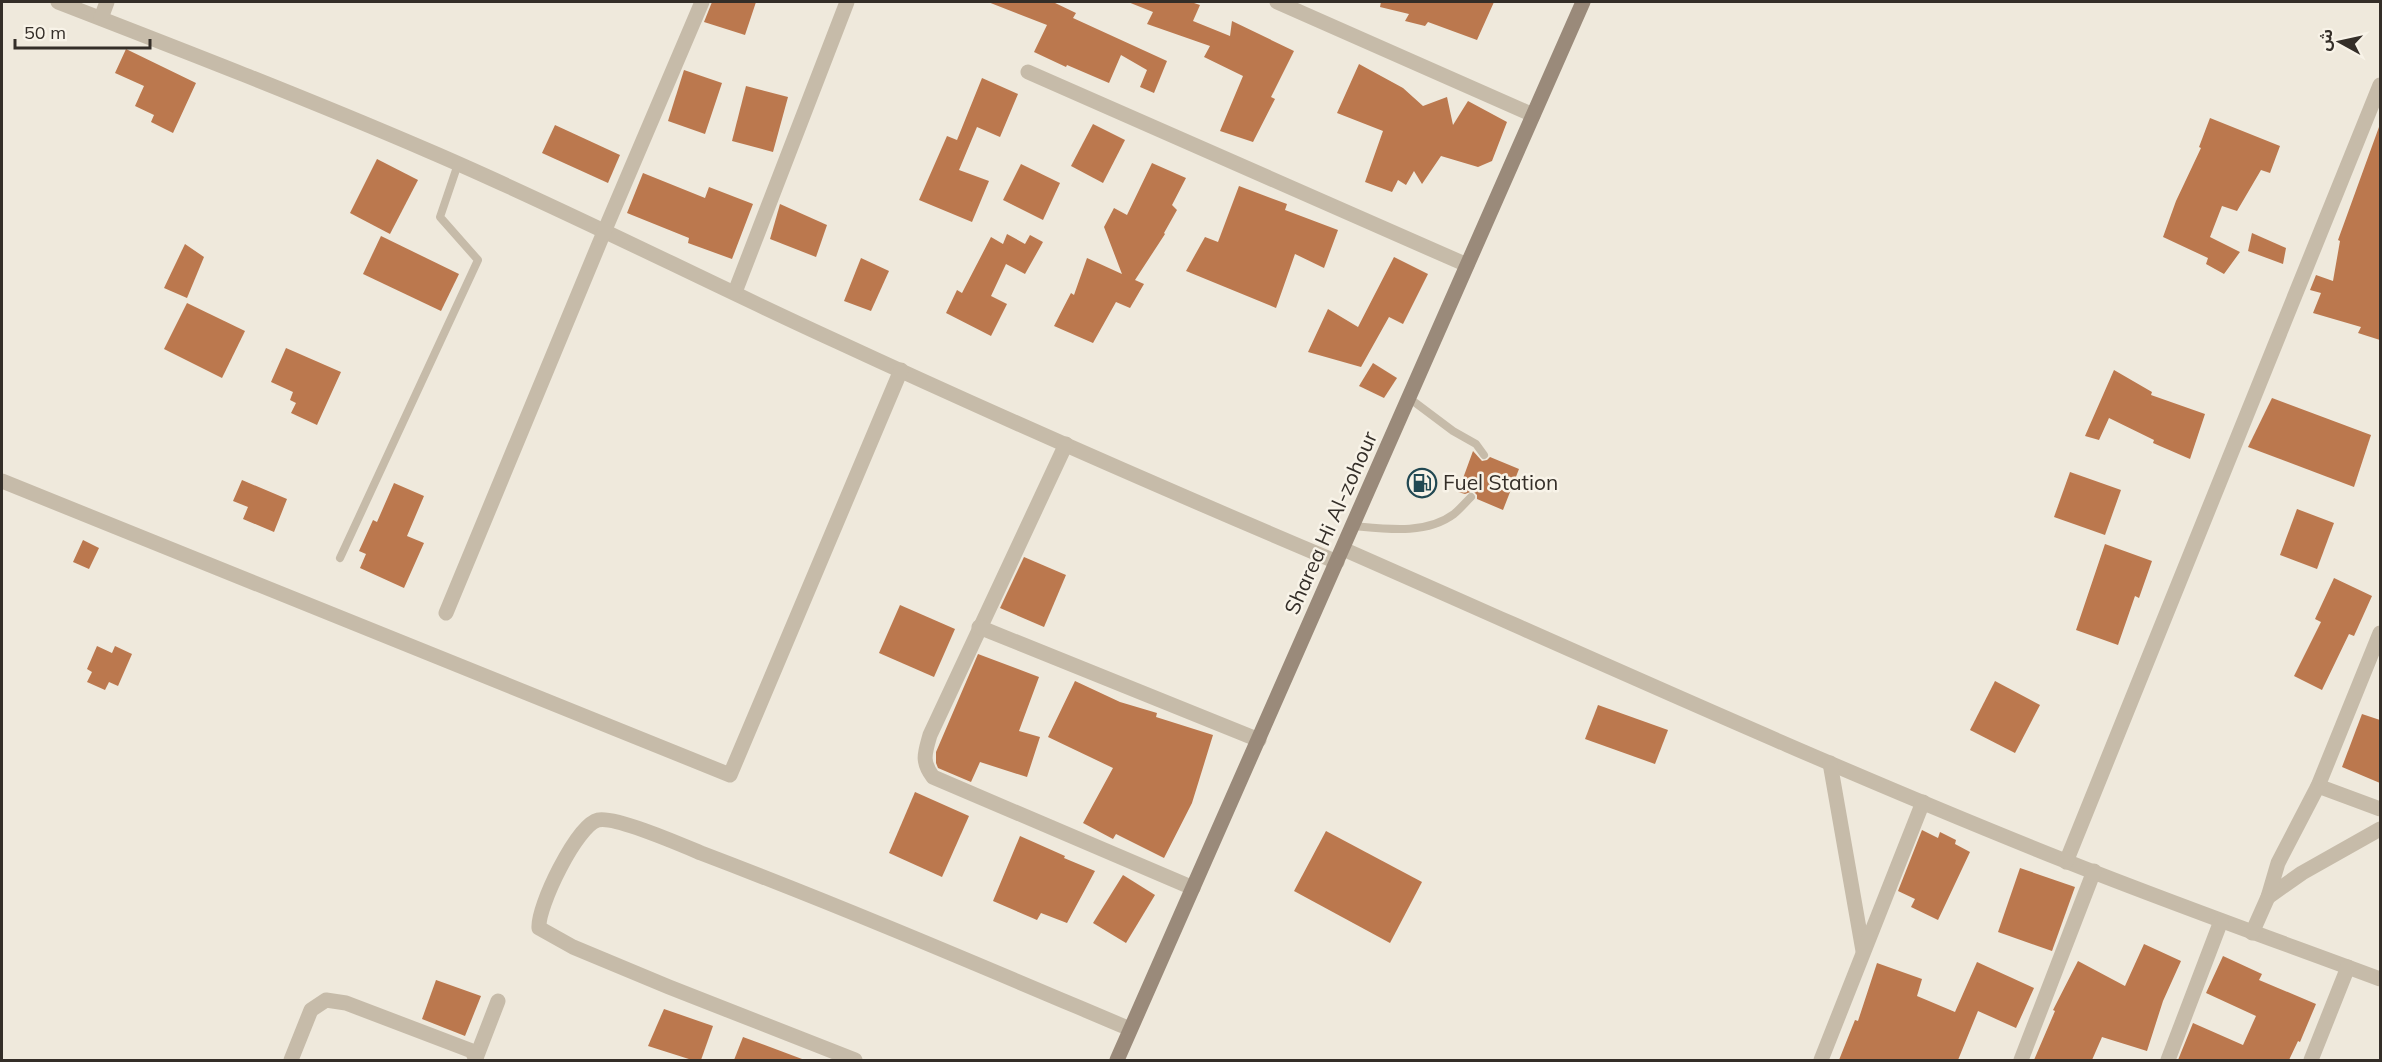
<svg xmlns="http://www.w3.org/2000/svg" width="2382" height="1062" font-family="Mulish,'Noto Sans Arabic',sans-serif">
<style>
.building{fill:#bb784e}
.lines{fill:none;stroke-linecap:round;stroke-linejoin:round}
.lane{stroke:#c6bba9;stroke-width:8}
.street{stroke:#c6bba9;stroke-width:15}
.secondary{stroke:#9a8a7a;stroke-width:15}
.labels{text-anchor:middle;stroke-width:5;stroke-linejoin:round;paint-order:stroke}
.poi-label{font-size:21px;fill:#342e28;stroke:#f8f3e8;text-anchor:start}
.street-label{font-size:21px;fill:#342e28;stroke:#f8f3e8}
</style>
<rect width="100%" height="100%" fill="#efe9dc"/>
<g class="building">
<polygon points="712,2 756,2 745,35 704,22"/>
<polygon points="988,2 1053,2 1076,13 1073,18 1167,61 1154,93 1140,87 1147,70 1121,55 1109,83 1067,65 1066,67 1034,52 1047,25"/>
<polygon points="1128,2 1191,2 1200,5 1193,21 1230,36 1232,21 1294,51 1271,97 1275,99 1253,142 1220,131 1243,76 1204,57 1210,46 1147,24 1153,12"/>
<polygon points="1381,2 1494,2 1477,40 1428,22 1425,26 1405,21 1409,14 1380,7"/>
<polygon points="126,49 196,83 173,133 151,122 154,115 135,106 144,86 115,73"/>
<polygon points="1359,64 1403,88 1423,106 1447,97 1453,125 1468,101 1507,122 1492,161 1478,167 1441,156 1422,184 1414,171 1406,185 1398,180 1392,192 1365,182 1383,131 1337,113"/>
<polygon points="684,70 722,83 705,134 668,121"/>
<polygon points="982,78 1018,94 1000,137 977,127 959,170 989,181 972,222 919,200 947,136 957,140"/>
<polygon points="746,86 788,97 773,152 732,141"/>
<polygon points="2210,118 2280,146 2270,173 2261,170 2237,211 2222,206 2210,237 2240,252 2224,274 2206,264 2208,258 2163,237 2176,201 2201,148 2199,147"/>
<polygon points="1093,124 1125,140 1103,183 1071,166"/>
<polygon points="555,125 620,155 608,183 542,153"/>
<polygon points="2379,127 2380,128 2380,340 2358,333 2361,327 2313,313 2321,293 2310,290 2316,275 2333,281 2340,241 2338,240"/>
<polygon points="377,159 418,180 390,234 350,213"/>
<polygon points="1152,163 1186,178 1172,205 1177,210 1164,233 1165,234 1135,280 1144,284 1130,308 1116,302 1093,343 1054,326 1071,293 1074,295 1087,258 1122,274 1104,227 1114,208 1127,215"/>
<polygon points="1021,164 1060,183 1043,220 1003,200"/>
<polygon points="643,173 705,198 709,187 753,204 732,259 688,243 689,238 627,213"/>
<polygon points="1239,186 1287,204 1285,210 1338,230 1324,268 1295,254 1276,308 1186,271 1205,237 1218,242"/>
<polygon points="780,204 827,225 816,257 770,239"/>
<polygon points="2252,233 2286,248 2283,264 2248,251"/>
<polygon points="1007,234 1025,244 1030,235 1043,242 1025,274 1006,264 991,296 1007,304 991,336 946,313 957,290 962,293 991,237 1003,244"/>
<polygon points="381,236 459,274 441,311 363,274"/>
<polygon points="185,244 204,257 187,298 164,288"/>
<polygon points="1394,257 1428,274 1403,324 1389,317 1361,367 1308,352 1328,309 1358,327"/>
<polygon points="861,258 889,271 871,311 844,301"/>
<polygon points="187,303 245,331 222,378 164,349"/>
<polygon points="286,348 341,372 317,425 291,413 296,403 290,400 293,392 271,382"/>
<polygon points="1373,363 1397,378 1384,398 1359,386"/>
<polygon points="2114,370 2152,392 2151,395 2205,414 2190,459 2153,443 2154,440 2109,418 2099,440 2085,436"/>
<polygon points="2272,398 2371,435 2354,487 2248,447"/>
<polygon points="1473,451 1482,461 1487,460 1490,457 1519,469 1503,510 1477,499 1477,495 1473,491 1465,494 1458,492"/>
<polygon points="2070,472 2121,490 2105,535 2054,517"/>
<polygon points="242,480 287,499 274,532 243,519 248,507 233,501"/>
<polygon points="394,483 424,496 407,536 424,543 404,588 360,568 366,554 359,551 373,520 377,522"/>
<polygon points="2297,509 2334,523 2317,569 2280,555"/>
<polygon points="83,540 99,548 89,569 73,562"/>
<polygon points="2105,544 2152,561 2139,598 2135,596 2118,645 2076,630"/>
<polygon points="1024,557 1066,575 1044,627 1000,608"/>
<polygon points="2334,578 2372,596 2354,636 2349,634 2322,690 2294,676 2321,622 2315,619"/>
<polygon points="900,605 955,629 934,677 879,653"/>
<polygon points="97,646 112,653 115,646 132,654 118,686 109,682 105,690 87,682 92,672 87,669"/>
<polygon points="978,654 1039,677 1019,731 1040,737 1027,777 980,762 971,782 938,768 936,763 936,752"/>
<polygon points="1075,681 1120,702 1157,713 1156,717 1213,735 1192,803 1164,858 1116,834 1113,839 1083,823 1113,768 1048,737"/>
<polygon points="1995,681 2040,705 2015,753 1970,730"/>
<polygon points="1598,705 1668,730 1655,764 1585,739"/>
<polygon points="2362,714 2380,720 2380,783 2342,767"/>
<polygon points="915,792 969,816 942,877 889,853"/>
<polygon points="1922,830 1938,838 1940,832 1956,840 1955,844 1970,852 1938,920 1911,907 1915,899 1898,891"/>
<polygon points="1326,831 1422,882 1390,943 1294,891"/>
<polygon points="1020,836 1065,856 1064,858 1095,871 1067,923 1041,913 1037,920 993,901"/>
<polygon points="2020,868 2075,887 2052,951 1998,932"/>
<polygon points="1123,875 1155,895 1126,943 1093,923"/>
<polygon points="2144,944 2181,961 2163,1001 2147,1051 2102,1037 2092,1060 2034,1060 2055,1011 2053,1010 2078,961 2125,986"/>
<polygon points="2223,956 2262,974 2259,980 2316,1004 2300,1042 2298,1041 2289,1060 2178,1060 2193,1023 2243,1045 2256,1016 2206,993"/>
<polygon points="1977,962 2034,988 2016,1028 1978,1011 1958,1060 1839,1060 1855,1020 1858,1021 1877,963 1922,979 1917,996 1955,1012"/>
<polygon points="436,980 481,996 465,1036 422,1019"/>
<polygon points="664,1009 713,1026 701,1060 692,1060 648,1046"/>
<polygon points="743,1037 802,1059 802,1060 734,1060"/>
</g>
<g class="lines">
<g class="lane">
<polyline points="1409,398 1453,431 1476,444 1484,455"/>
<path d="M1353 526C1386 529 1426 535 1454 514 1460 509 1466 502 1471 497"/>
<polyline points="340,558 478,260 440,217 458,164"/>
</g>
<g class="street">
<path d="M58 2C182 50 306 98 429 151 567 210 700 279 836 341 1002 418 1169 491 1337 562"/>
<polyline points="1277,2 1533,115"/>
<polyline points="101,18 107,2"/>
<polyline points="1028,72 1467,265"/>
<polyline points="735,292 847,2"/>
<path d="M1066 444 930 735C925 753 921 761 933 777L1193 888"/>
<polyline points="2,481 730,775 901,370"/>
<path d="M1343 549C1582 654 1820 763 2063 860 2168 902 2275 940 2380 979"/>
<polyline points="446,613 604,232 702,2"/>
<polyline points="979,627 1259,740"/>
<polyline points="1830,763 1863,951"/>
<polyline points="2318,786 2380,809"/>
<polyline points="2066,862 2380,85"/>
<polyline points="2268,897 2302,873 2380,829"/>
<polyline points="2252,933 2268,897 2278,863 2318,786 2380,633"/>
<polyline points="476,1058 498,1001"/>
<polyline points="291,1060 311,1010 326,1000 346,1003 472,1051 476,1060"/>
<path d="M855 1060 669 987 573 947 539 928C537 907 577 825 598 820 615 816 682 845 701 853 846 908 988 969 1130 1029"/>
<polyline points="1821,1060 1923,802"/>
<polyline points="2021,1060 2094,871"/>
<polyline points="2168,1060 2221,921"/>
<polyline points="2311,1060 2348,967"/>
</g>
<polyline class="secondary" points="1117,1060 1583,2"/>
</g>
<defs>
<g id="fuel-ring" transform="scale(1.5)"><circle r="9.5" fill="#f8f3e8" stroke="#214852" stroke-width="1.5"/><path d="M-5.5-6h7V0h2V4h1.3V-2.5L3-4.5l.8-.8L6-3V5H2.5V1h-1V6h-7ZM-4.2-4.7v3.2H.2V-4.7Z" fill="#214852"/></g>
</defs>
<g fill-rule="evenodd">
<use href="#fuel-ring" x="1422" y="483"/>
</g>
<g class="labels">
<g class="poi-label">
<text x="1443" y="490">Fuel Station</text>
</g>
<g class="street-label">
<text transform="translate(1331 523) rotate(-66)" y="7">Sharea Hi Al-zohour</text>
</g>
</g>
<rect width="2382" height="1062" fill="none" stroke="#342e28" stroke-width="6"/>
<g transform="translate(2340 42) rotate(278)" stroke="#f8f3e8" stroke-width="4.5" paint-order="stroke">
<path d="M0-4.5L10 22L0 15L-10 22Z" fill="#342e28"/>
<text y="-9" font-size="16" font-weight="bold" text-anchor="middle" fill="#342e28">ش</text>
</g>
<path d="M15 39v9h135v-9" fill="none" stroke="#342e28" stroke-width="3"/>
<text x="24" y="39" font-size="18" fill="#342e28" stroke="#f8f3e8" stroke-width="4.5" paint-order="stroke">50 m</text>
</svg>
